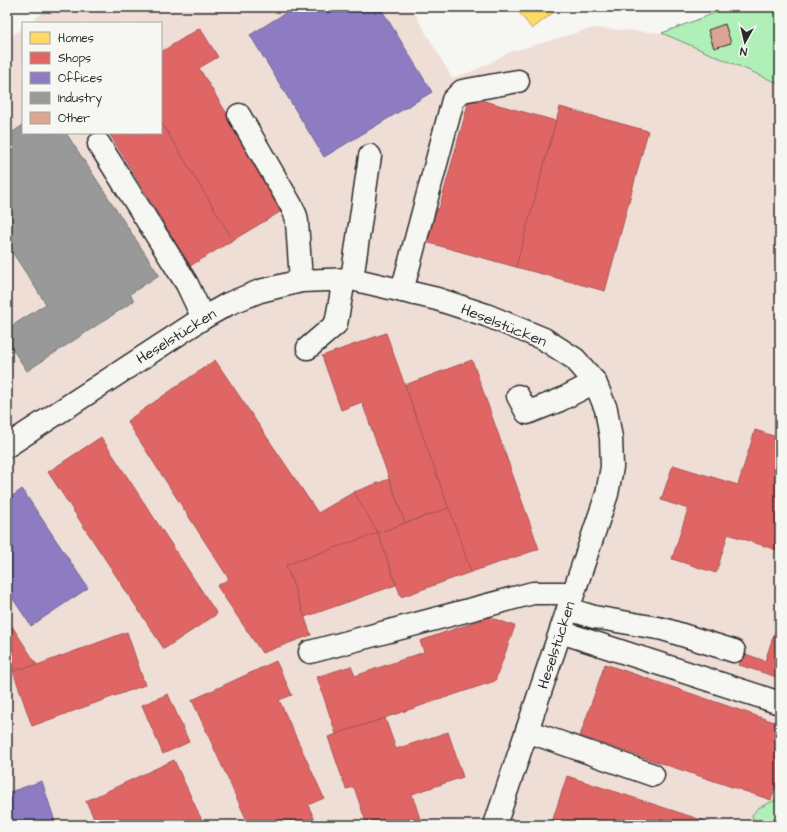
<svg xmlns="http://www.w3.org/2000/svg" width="787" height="832" font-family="'Architects Daughter',sans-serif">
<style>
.built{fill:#eeded6}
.green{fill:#b0f0b8;stroke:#6e8e72}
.homes{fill:#ffd966;stroke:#bfa554}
.shops{fill:#e06666;stroke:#aa5454}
.offices{fill:#8e7cc3;stroke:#706495}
.industry{fill:#999;stroke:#787878}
.building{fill:#dca593;stroke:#2b2b2b}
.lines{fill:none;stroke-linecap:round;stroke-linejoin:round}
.minor-casing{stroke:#2b2b2b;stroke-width:25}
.minor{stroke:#f6f6f2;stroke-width:22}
.labels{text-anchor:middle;stroke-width:4;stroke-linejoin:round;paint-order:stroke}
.street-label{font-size:15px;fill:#2b2b2b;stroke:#f6f6f2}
</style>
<rect width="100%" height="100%" fill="#f6f6f2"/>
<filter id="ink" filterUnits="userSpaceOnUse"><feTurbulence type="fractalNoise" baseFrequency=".025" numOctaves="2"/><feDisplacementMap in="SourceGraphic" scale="8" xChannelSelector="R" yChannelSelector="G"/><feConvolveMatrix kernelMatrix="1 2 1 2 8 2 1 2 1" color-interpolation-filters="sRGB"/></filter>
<g filter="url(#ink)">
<polygon class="built" points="50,7 411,7 452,78 474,71 510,52 593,28 662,33 780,84 780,798 758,808 752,815 755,825 7,825 7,40 23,28 23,133 161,133 161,23 29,23"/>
<g class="green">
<polygon points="731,7 780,7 780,84 662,33"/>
<polygon points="780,798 780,825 755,825 752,815 758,808"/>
</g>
<polygon class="homes" points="515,7 550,7 554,12 532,29"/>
<g class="shops">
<polygon points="200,28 218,57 199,68 285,209 233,240 161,122 161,52"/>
<polygon points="470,97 556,121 516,267 422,241 432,207 439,209"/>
<polygon points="560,107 648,131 605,291 516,267"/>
<polygon points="161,122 233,240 190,266 109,133 161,133"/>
<polygon points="386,333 449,508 405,523 362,402 341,410 322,356"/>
<polygon points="215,360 318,513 354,492 378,533 286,565 311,635 262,653 217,586 229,579 127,421"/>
<polygon points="472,360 539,549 471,572 405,385"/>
<polygon points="755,430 780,438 780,551 728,534 716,573 672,559 688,509 661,500 673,465 738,485"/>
<polygon points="101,437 217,614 164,649 48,472"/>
<polygon points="389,479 405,523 378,533 354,492"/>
<polygon points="449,508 471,572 401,597 378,533"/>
<polygon points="378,533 396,585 305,617 286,565"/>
<polygon points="489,617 515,626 495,681 336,734 317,677 351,666 355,676 424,652 420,641"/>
<polygon points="779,619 780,619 780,678 739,665 743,653 765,661"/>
<polygon points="10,623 37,665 13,671 7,657 7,624"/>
<polygon points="127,632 145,685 32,726 13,671 37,665"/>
<polygon points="276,661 292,695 279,700 324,798 308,805 317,825 249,825 192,700"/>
<polygon points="605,664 780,724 780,773 771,800 580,736"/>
<polygon points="168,694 189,742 163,754 142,705"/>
<polygon points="385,718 396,749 448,732 463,777 412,794 422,825 367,825 354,787 346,789 328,737"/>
<polygon points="174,760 204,825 97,825 86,801"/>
<polygon points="567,776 717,825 551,825"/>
</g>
<g class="offices">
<polygon points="295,7 380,7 432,92 324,157 250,35"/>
<polygon points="22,489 88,588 31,626 7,590 7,500"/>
<polygon points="42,781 56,825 7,825 7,793"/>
</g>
<polygon class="industry" points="23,125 23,133 66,133 159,275 130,294 134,301 27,371 7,341 7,329 46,304 7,244 7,136"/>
<polygon class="building" points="725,24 731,43 714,48 708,30"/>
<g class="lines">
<g class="minor-casing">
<g id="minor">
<polyline points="239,115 291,205 296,216 297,222 301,281"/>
<polyline points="99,144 187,284 203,318"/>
<polyline points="352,279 370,156"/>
<polyline points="402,291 453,100 462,91 518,81"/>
<polyline points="308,348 336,324 344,280"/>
<polyline points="518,396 527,413 560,400 595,382"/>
<polyline points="7,446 203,318 228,304 260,291 301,281 352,279 437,299 486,315 544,339 575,359 595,382 606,409 611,438 612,467 607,494 495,825"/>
<polyline points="568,609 594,617 663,629 734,651"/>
<polyline points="561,632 780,703"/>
<polyline points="310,652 533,593 573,593"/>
<polyline points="527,731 653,775"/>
</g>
</g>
<use href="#minor" class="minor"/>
</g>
</g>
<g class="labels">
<g class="street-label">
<text transform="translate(504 325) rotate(22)" y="5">Heselstücken</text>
<text transform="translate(176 336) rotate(-32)" y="5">Heselstücken</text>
<text transform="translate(556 645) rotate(-72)" y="5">Heselstücken</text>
</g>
</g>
<rect width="787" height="832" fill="none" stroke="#f6f6f2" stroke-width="24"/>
<rect x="12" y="12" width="763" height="808" fill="none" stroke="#2b2b2b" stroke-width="1.5" filter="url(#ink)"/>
<rect x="22" y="22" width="140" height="112" fill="#f6f6f2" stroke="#a5a5a2"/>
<rect x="30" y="32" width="20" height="12" fill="#ffd966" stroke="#a5a5a2"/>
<text x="58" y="42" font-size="12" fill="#2b2b2b">Homes</text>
<rect x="30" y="52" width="20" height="12" fill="#e06666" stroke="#a5a5a2"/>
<text x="58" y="62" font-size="12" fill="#2b2b2b">Shops</text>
<rect x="30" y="72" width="20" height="12" fill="#8e7cc3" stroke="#a5a5a2"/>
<text x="58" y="82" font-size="12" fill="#2b2b2b">Offices</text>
<rect x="30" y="92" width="20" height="12" fill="#999999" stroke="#a5a5a2"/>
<text x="58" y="102" font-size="12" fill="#2b2b2b">Industry</text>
<rect x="30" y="112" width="20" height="12" fill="#dca593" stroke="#a5a5a2"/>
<text x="58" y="122" font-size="12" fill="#2b2b2b">Other</text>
<g transform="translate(745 42) rotate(188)" stroke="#f6f6f2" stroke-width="3" paint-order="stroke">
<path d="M0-3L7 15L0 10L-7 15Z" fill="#2b2b2b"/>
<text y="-6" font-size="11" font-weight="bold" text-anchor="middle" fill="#2b2b2b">N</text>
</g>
</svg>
